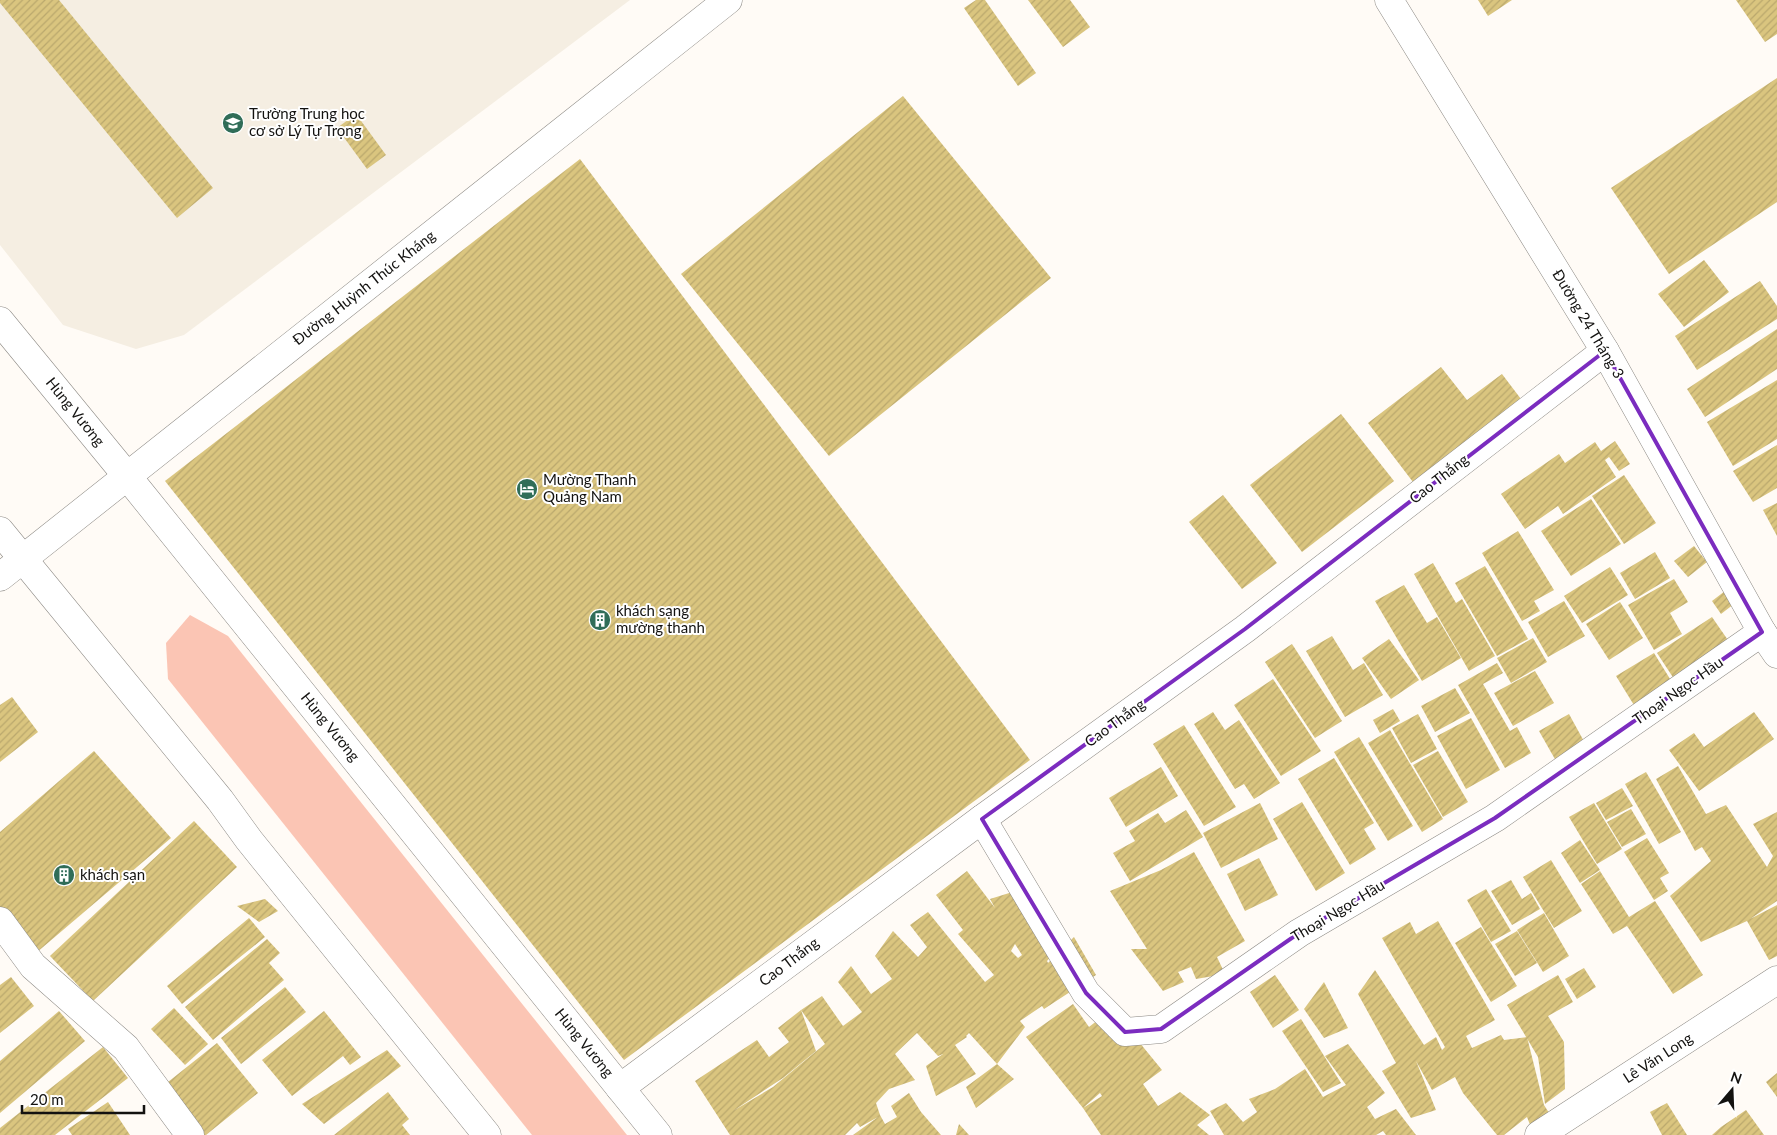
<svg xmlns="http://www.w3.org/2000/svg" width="1777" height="1135" font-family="Lato,sans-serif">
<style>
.built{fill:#f5eee2}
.park{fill:#fbc5b4}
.building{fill:url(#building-hatch);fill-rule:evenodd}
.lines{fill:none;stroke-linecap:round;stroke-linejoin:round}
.minor-casing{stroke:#8d8a85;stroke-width:29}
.major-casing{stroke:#8d8a85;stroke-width:29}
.minor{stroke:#fff;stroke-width:28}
.major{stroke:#fff;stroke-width:28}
.marked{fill:none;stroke:#7b2cbf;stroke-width:4;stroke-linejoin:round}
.labels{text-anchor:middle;stroke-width:4;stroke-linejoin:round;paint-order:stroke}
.poi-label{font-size:15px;fill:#131210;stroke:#fff;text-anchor:start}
.street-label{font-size:15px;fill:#131210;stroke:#fff}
</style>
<defs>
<pattern id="building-hatch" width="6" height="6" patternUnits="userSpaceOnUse" patternTransform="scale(1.25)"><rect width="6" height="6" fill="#dac57f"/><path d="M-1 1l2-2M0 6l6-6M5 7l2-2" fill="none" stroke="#baa86d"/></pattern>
</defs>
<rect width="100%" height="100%" fill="#fffbf6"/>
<polygon class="built" points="0,0 630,0 184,335 136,349 63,325 0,245"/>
<polygon class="park" points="190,615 228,636 627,1135 532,1135 168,679 166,643"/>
<g class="building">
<polygon points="0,0 59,0 213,188 177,218 0,3"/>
<polygon points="976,0 985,0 1036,73 1018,86 964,8"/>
<polygon points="1028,0 1070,0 1090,27 1063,47"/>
<polygon points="1478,0 1512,0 1488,16"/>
<polygon points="1736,0 1777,0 1777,34 1765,42"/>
<polygon points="1777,78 1777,202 1669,274 1611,188"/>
<polygon points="903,96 1051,278 829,456 681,274"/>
<polygon points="356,114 386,155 367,169 337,128"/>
<polygon points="580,159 1030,760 624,1060 165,481"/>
<polygon points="1704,260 1729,292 1684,327 1658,294"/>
<polygon points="1760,281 1777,306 1777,319 1697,370 1675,336"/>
<polygon points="1777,329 1777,369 1705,417 1687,389"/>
<polygon points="1441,367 1467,400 1502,374 1524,403 1416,486 1368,423"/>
<polygon points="1777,380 1777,439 1733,466 1707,422"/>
<polygon points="1341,414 1394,481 1302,552 1250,485"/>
<polygon points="1615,441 1630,464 1619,471 1609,457 1605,460 1616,477 1563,514 1558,506 1525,529 1501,494 1559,454 1565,463 1595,442 1601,451"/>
<polygon points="1777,445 1777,488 1753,502 1733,471"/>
<polygon points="1624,475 1656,523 1624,544 1592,496"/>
<polygon points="1223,495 1277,563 1242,589 1189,522"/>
<polygon points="1591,499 1621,544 1571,576 1541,531"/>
<polygon points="1777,503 1777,536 1763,510"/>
<polygon points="1518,531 1554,590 1534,601 1540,611 1522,621 1482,553"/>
<polygon points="1694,546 1707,562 1688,577 1674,561"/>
<polygon points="1655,552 1670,578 1635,599 1620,573"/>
<polygon points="1433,563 1456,603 1462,599 1495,656 1469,671 1414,574"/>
<polygon points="1485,566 1528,639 1497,656 1455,583"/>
<polygon points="1610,567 1628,595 1582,623 1564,596"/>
<polygon points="1674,579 1688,602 1670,613 1682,634 1654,650 1628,605"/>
<polygon points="1404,585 1427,623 1437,617 1461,658 1422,681 1375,601"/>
<polygon points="1725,591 1734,604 1721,614 1712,601"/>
<polygon points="1564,601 1585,636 1548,657 1528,622"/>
<polygon points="1620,602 1643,638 1609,660 1586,624"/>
<polygon points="1712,617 1732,646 1676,682 1657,653"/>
<polygon points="1332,636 1353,670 1364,663 1383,695 1345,717 1306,651"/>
<polygon points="1533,638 1547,662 1511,683 1497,658"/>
<polygon points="1389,639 1419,680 1391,699 1362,658"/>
<polygon points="1292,644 1342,721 1315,738 1265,662"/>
<polygon points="1654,653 1675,687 1637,710 1616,676"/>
<polygon points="1497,663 1503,673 1483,684 1510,731 1517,727 1531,753 1505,768 1458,685"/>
<polygon points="1535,671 1554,703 1513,726 1494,693"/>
<polygon points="1273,679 1321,751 1281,776 1234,705"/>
<polygon points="1455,688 1470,713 1435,732 1421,706"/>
<polygon points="12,697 38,732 0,762 0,705"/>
<polygon points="1393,709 1400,721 1380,733 1373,720"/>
<polygon points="1213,712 1225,730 1239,720 1280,783 1254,799 1244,784 1235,789 1194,724"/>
<polygon points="1754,712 1774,739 1699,791 1669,750 1694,733 1704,747"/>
<polygon points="1418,714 1437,749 1411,763 1392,728"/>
<polygon points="1569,714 1586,745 1556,761 1539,731"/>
<polygon points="1471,718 1500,770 1466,789 1437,736"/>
<polygon points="1184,725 1236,807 1204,826 1153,744"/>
<polygon points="1390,730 1443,819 1422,832 1368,743"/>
<polygon points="1359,737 1413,826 1388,841 1334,752"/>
<polygon points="94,751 171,838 36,953 0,911 0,832"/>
<polygon points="1438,751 1468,802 1443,817 1413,765"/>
<polygon points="1334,758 1374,823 1364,829 1376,849 1350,865 1298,779"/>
<polygon points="1678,766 1706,814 1726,805 1767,867 1773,856 1753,824 1777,812 1777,901 1750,919 1777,905 1777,956 1769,960 1747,921 1701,942 1670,896 1711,861 1702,847 1695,851 1656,779"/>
<polygon points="1161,767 1178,796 1126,827 1109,798"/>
<polygon points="1646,772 1681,832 1659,844 1625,784"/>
<polygon points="1622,788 1633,806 1606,820 1596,803"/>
<polygon points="1302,802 1345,873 1316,891 1273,819"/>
<polygon points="1260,803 1278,839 1221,868 1203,833"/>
<polygon points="1594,803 1622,849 1597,864 1569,817"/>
<polygon points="1631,809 1646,834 1622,847 1607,822"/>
<polygon points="1186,810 1203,837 1130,881 1113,853 1135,841 1129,831 1158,813 1165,823"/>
<polygon points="194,821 237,867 93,1001 50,956"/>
<polygon points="1647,838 1669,873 1660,878 1668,891 1654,900 1624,852"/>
<polygon points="1580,840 1600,870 1580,883 1561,853"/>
<polygon points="1194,852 1245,941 1217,957 1225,974 1196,979 1191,967 1178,972 1184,982 1163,991 1131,949 1147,949 1110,891 1161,870"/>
<polygon points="1259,858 1278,895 1245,911 1227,874"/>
<polygon points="1551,860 1582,911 1554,928 1523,877"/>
<path d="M967 871 995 908 990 899 1019 890 1062 944 1047 961 1048 963 1074 937 1096 975 1044 1009 1042 1006 1020 1021 1025 1027 997 1064 1014 1079 976 1108 966 1087 997 1064 969 1033 966 1036 967 1037 955 1045 976 1074 936 1096 926 1066 943 1054 938 1056 917 1033 895 1054 915 1080 889 1089 876 1103 880 1115 885 1124 897 1117 891 1106 909 1093 921 1112 941 1135H853L878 1117 860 1127 857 1123 845 1135H730L695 1081 757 1040 769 1057 789 1042 778 1028 801 1010 816 1051 783 1078 733 1111 773 1087 825 1044 801 1010 822 996 843 1026 862 1012 838 982 851 966 871 994 892 979 875 956 893 931 918 957 927 947 910 925 928 912 985 982 994 975 958 934 963 930 936 895ZM1015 944 1022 955 1018 958 1011 951Z"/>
<polygon points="1600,871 1629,917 1655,901 1703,975 1673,994 1627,926 1613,934 1581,884"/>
<polygon points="1511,880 1522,899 1531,893 1540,909 1512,925 1491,891"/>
<polygon points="1486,889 1511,931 1491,942 1467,900"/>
<polygon points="265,899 278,911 259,922 237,906"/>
<polygon points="1544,913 1569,956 1543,972 1517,930"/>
<polygon points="249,918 265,937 182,1004 167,986"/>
<polygon points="1438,921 1495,1020 1466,1036 1472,1048 1501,1035 1504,1040 1527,1037 1544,1105 1560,1130 1534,1135 1527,1117 1504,1135 1497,1135 1463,1093 1455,1077 1432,1090 1416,1061 1436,1110 1411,1118 1382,1071 1396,1063 1358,994 1375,970 1424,1045 1436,1037 1442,1050 1445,1047 1382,938 1410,922 1416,934"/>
<polygon points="1481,927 1517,986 1491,1002 1455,943"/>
<polygon points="1517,931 1537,963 1515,976 1495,944"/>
<polygon points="267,939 280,953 269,963 284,980 213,1040 185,1007"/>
<polygon points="1584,968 1596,987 1577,999 1565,979"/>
<polygon points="1275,975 1299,1010 1273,1028 1250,992"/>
<polygon points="1558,975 1573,1002 1548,1016 1564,1042 1565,1089 1545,1104 1538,1057 1507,1005"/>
<polygon points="11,977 34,1006 0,1033 0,985"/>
<polygon points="1324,982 1348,1028 1324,1038 1304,1009"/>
<polygon points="285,987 306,1012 241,1064 221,1038"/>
<polygon points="1073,1004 1089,1027 1112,1009 1162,1070 1143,1084 1158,1106 1180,1092 1210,1115 1197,1125 1209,1135 1101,1135 1083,1108 1102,1096 1100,1093 1083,1108 1026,1037"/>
<polygon points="174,1008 208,1044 185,1065 151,1029"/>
<polygon points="59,1011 85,1041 0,1113 0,1061"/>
<polygon points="324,1011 361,1057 350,1065 343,1056 292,1096 262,1060"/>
<polygon points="1301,1019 1341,1083 1323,1092 1282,1031"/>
<polygon points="217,1043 258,1093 206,1135 203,1135 163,1086"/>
<polygon points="1348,1044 1385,1093 1367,1107 1375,1119 1396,1109 1416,1135 1386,1135 1383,1131 1376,1135 1224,1135 1210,1111 1226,1103 1243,1122 1257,1112 1249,1099 1275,1089 1305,1069 1323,1097 1346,1085 1325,1056"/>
<polygon points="103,1047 128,1078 55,1135 0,1135 0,1128"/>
<polygon points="387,1050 401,1066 324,1124 302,1104"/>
<polygon points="1777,1073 1777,1097 1766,1082"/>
<polygon points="388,1092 409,1119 402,1125 410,1135 334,1135"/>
<polygon points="108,1102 130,1135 72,1135 68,1129"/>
<polygon points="1667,1103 1687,1135 1662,1135 1650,1112"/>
<polygon points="1746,1110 1764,1135 1712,1135 1721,1127"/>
<polygon points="959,1124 969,1135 956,1135"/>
</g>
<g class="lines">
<g class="minor-casing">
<g id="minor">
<polyline points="1389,0 1605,351 1762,632 1777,654"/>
<polyline points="0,577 728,0"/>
<polyline points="982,819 1086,993 1125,1032 1161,1029 1299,933 1495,818 1762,632"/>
<polyline points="0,921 33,966 126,1048 190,1135"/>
<polyline points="620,1088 982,819 1245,629 1605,351"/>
<polyline points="1539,1135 1777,980"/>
</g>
</g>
<g class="major-casing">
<g id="major">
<polyline points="0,321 127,476 658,1135"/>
<polyline points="0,531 220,800 249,840 487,1135"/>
</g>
</g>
<use href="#minor" class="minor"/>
<use href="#major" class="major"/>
</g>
<path class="marked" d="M1605 351 1762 632 1495 818 1299 933 1161 1029 1125 1032 1086 993 982 819 1245 629Z"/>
<defs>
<g id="school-disc" transform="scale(1.125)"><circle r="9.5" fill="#306d58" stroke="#fff"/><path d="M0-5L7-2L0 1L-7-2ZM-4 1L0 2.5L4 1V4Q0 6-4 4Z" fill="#fff"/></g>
<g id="hotel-disc" transform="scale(1.125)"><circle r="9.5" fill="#306d58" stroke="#fff"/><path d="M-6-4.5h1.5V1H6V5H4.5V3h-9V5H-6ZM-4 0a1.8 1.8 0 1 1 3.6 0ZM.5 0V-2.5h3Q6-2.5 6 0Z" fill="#fff"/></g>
<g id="building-disc" transform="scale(1.125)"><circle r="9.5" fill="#306d58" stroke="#fff"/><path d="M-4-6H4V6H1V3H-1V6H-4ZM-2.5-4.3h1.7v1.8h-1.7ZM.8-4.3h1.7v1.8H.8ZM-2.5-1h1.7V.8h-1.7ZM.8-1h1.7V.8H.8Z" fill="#fff"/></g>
</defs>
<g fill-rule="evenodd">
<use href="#school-disc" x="233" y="123"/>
<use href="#hotel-disc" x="527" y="489"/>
<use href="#building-disc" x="600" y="620"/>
<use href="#building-disc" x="64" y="875"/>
</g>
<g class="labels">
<g class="poi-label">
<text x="249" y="119">Trường Trung học<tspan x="249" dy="17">cơ sở Lý Tự Trọng</tspan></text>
<text x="543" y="485">Mường Thanh<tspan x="543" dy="17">Quảng Nam</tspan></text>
<text x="616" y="616">khách sạng<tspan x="616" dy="17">mường thanh</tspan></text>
<text x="80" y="880">khách sạn</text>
</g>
<g class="street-label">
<text transform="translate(364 288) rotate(-38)" y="5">Đường Huỳnh Thúc Kháng</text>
<text transform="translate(1588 324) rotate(59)" y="5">Đường 24 Tháng 3</text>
<text transform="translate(75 412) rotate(51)" y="5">Hùng Vương</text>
<text transform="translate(1439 479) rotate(-38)" y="5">Cao Thắng</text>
<text transform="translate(1678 691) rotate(-35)" y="5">Thoại Ngọc Hầu</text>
<text transform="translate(1115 723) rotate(-36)" y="5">Cao Thắng</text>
<text transform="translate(330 727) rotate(51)" y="5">Hùng Vương</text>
<text transform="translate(1338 911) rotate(-31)" y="5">Thoại Ngọc Hầu</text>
<text transform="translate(789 962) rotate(-37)" y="5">Cao Thắng</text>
<text transform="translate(584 1043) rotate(51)" y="5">Hùng Vương</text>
<text transform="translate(1658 1058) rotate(-33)" y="5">Lê Văn Long</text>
</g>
</g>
<g transform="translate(1732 1090) rotate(19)" stroke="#ffffff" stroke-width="4" paint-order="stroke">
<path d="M0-4L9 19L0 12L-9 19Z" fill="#131210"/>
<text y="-8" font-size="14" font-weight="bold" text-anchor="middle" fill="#131210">N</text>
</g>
<path d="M22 1105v8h122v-8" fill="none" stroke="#131210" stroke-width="2.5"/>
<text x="30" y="1105" font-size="15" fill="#131210" stroke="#ffffff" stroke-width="4" paint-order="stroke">20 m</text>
</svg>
